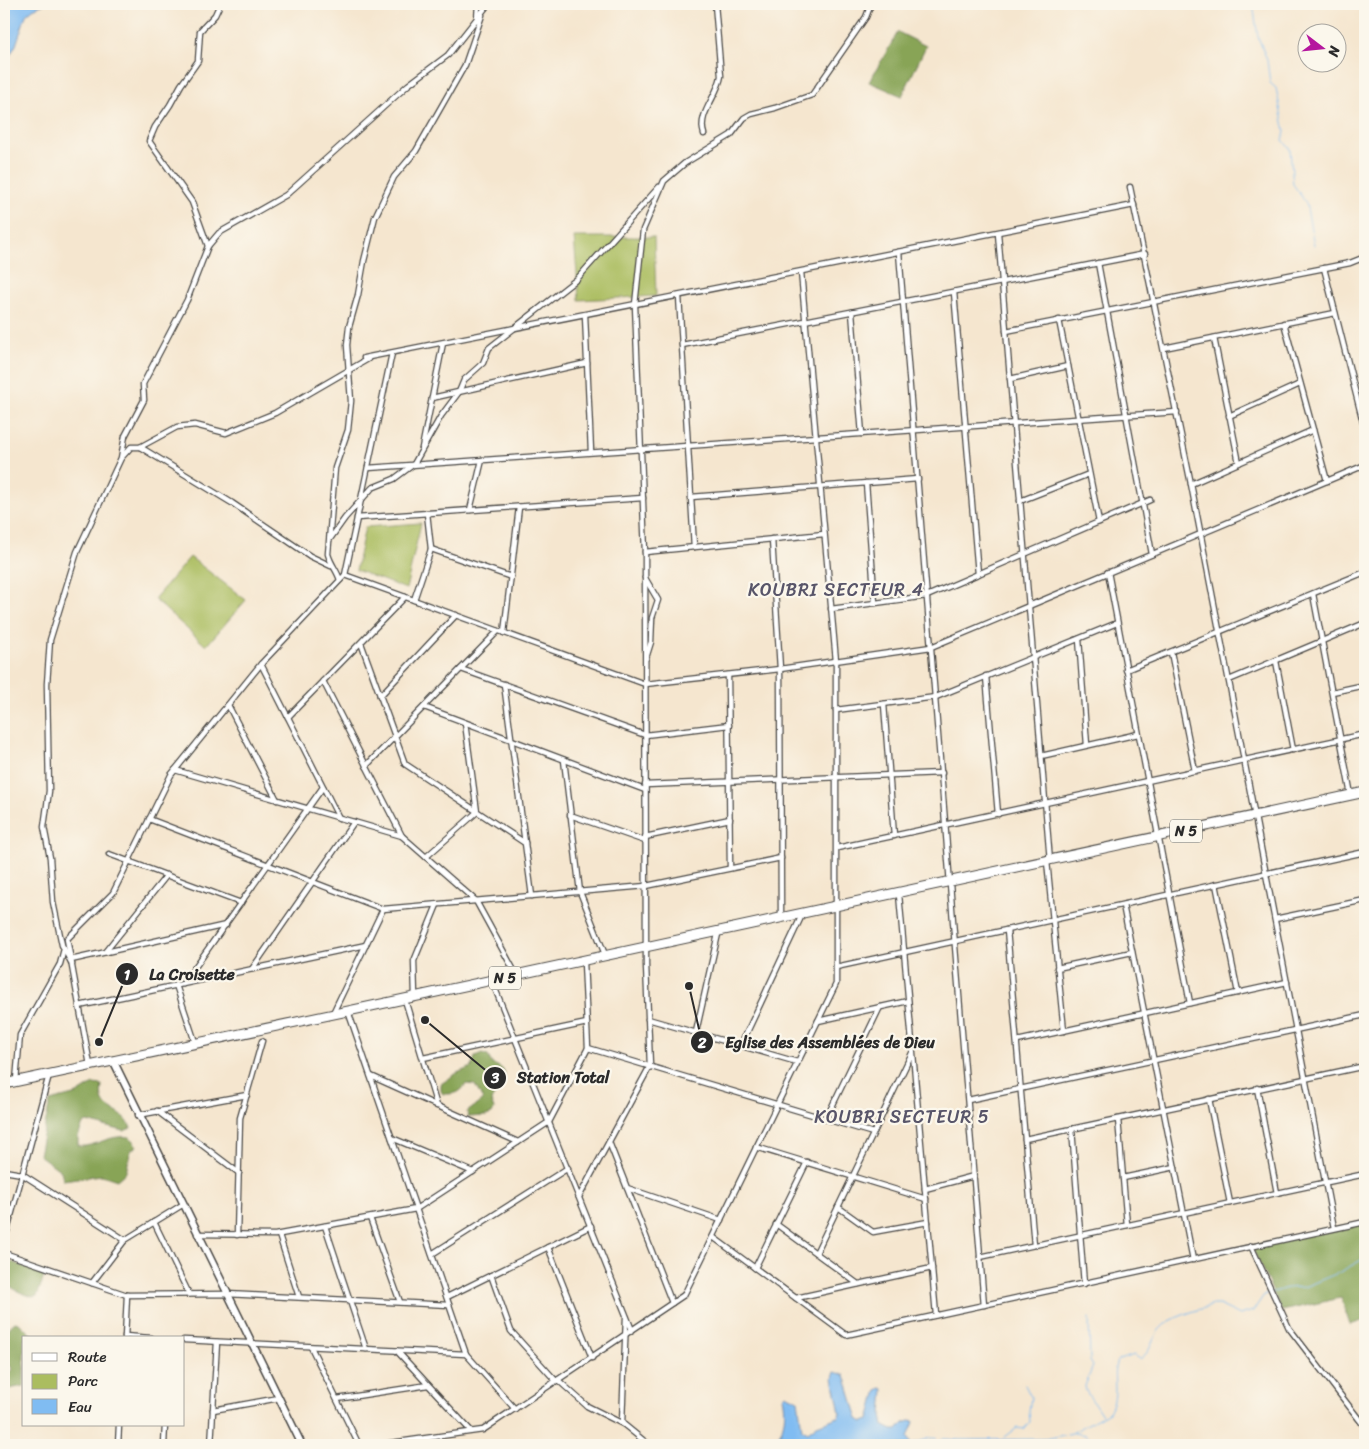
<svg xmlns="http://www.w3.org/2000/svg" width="1369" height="1449" font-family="Sriracha,sans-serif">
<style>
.green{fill:#abbd60;stroke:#6b7446}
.forest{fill:#88a456;stroke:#5a6840}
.water{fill:#80bcf2;stroke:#56748e}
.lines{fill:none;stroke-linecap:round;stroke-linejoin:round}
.stream{stroke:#80bcf2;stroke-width:1}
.street-casing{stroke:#494744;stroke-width:7}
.secondary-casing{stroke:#494744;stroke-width:9}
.highway-casing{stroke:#494744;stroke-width:11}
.street{stroke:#fff;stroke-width:4.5}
.secondary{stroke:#fff;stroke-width:6}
.highway{stroke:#fff;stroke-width:9}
.labels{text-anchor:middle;stroke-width:4.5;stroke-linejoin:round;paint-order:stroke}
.shield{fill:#fbf7ec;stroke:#696865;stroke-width:1}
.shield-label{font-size:14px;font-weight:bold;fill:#2b2b2b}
.quarter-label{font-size:18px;letter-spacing:1px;fill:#585569;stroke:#fbf7ec}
.leader{fill:none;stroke:#2b2b2b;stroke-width:2}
.callout-dot{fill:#2b2b2b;stroke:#fbf7ec;stroke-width:2}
.mark-label{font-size:15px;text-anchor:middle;font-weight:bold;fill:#fff}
.callout-label{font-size:16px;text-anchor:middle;font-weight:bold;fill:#2b2b2b;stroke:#fbf7ec;stroke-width:4.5;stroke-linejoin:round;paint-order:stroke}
</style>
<rect width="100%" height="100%" fill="#fbf7ec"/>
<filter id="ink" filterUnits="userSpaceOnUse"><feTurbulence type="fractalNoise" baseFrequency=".02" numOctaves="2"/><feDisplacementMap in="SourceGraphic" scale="10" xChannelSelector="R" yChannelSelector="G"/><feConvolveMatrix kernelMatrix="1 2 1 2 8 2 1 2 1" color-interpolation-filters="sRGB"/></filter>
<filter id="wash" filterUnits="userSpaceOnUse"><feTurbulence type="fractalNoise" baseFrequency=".0096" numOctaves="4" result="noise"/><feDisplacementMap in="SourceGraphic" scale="20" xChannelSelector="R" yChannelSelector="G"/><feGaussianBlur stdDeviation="1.12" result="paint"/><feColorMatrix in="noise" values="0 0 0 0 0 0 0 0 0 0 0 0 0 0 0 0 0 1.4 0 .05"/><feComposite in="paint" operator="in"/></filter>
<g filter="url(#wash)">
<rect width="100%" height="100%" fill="#f5e6cf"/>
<g class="green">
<polygon points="574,237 654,237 656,296 579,300"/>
<polygon points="421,523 406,589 356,570 365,527"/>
<polygon points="190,557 246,600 206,646 154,599"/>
</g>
<g class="forest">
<polygon points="898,32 926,46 902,96 869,82"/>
<path d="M482 1054 488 1056 492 1064C518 1071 497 1089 491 1101L494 1109 492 1114 486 1116 468 1117 467 1112 483 1100 475 1085 466 1084C460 1094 454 1094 443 1094L441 1091V1084L457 1073 472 1067 475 1057Z"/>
<path d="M93 1084 102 1085C97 1115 122 1105 131 1128L124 1131 87 1122 83 1124 78 1137V1146C96 1148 107 1134 130 1137L137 1146 131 1150 126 1172 117 1180 102 1175 63 1180 61 1171 39 1155 50 1101 77 1094Z"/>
<polygon points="1365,1222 1365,1320 1350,1325 1341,1298 1282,1311 1251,1246"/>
<path d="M9 1261 45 1274 37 1296 33 1297C13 1290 0 1286 9 1261Z"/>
<path d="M15 1322 19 1323 35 1338H24V1386L9 1389 5 1385V1378L12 1369C2 1354 0 1333 15 1322Z"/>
</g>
<g class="water">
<polygon points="4,4 44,4 33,9 26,15 16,45 4,65"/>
<path d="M835 1372 845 1375 858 1419 863 1422 869 1420 877 1390 881 1388 884 1389 882 1415 884 1426 892 1430H898L904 1423 913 1420 914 1422 908 1437 912 1445H770C784 1435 787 1414 783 1397L786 1394 798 1400 802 1429 808 1432 817 1425 838 1417 840 1413 833 1378Z"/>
</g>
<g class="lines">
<g class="stream">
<polyline points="1253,4 1258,37 1267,60 1270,83 1276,88 1285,132 1283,140 1290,149 1293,184 1306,203 1314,245"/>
<polyline points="1089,1318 1090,1361 1093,1366 1085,1386 1086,1391 1102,1415"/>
<polyline points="1074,1433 1086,1435 1096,1445"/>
<polyline points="1005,1437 1017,1428 1024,1429 1030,1422 1029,1411 1031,1397 1025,1385"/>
<path d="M908 1445 931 1438 960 1440 1046 1439 1072 1433 1109 1412C1121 1391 1110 1378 1117 1361L1134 1355 1140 1359C1152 1351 1151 1341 1159 1330 1170 1316 1197 1311 1213 1305H1219L1240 1315 1253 1311 1264 1295 1287 1288 1304 1287 1338 1273 1365 1258"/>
</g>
</g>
</g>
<g filter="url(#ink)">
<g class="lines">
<g class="street-casing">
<g id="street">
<polyline points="477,20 478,4"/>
<path d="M704 134C697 114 718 96 721 76L715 4"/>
<polyline points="1130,187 1191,484 1334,1228"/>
<polyline points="998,233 1050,861"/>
<polyline points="208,246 192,202 149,141 155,127 170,105 181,85 198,61 200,31 215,15 220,4"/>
<polyline points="899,252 984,1305"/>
<polyline points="1098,263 1152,554"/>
<polyline points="1324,268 1365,430"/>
<polyline points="954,292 978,574"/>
<polyline points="679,296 694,547"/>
<polyline points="852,312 862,434"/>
<polyline points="585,315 591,452"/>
<polyline points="1059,320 1099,522"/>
<polyline points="1284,323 1327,481"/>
<polyline points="1006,331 1350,263 1365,257"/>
<polyline points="1214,338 1239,463"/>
<polyline points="682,345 1145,254"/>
<polyline points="1164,348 1335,313"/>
<polyline points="364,358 1134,205"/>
<polyline points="1010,379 1068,366"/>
<polyline points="432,398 587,363"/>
<polyline points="1229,416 1300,384"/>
<polyline points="140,447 177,427 195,425 226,433 275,413 368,359"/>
<polyline points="422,448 443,343"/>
<polyline points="122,457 131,447 140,447 232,503 310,556 331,566"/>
<polyline points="368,468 1177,412"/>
<polyline points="866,483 875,603"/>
<polyline points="1191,484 1313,430"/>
<polyline points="691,497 918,479"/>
<polyline points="1020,501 1089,474"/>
<polyline points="470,510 482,460"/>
<polyline points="357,518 643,498"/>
<polyline points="330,539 345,518 372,488 394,479 414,464 441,416 459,392 464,380 483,363 489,348 577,279 659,187"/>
<polyline points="772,539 780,669 781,919"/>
<polyline points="431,549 511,577"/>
<polyline points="645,552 824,534"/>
<polyline points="1108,572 1190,1003"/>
<polyline points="345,575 645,684 780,669 931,647 1365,465"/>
<polyline points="645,578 658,600 652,618 651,642 646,658"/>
<path d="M340 580C337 570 331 565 328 554L334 480 335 468 348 430 351 401 347 345 349 327 358 295 364 261 375 217 394 177 416 151 465 65 482 15"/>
<polyline points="1313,594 1351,795"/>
<polyline points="414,600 431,549 427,513"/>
<polyline points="831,609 927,596 1150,500"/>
<polyline points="504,633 519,507"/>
<polyline points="1079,639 1087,745"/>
<polyline points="361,643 405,764 525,843"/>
<polyline points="1171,652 1195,771"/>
<polyline points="1276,661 1293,750"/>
<polyline points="261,664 339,818"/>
<polyline points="461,669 645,735 729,725"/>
<polyline points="1126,670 1365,572"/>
<polyline points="728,675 730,868"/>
<polyline points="986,676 998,814"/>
<polyline points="1229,680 1365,623"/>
<polyline points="323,681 402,836 476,901 517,976"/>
<polyline points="504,684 532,896"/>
<polyline points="1332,692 1365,685"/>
<polyline points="380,696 456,615"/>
<polyline points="884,704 894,836"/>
<polyline points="228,705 277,800"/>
<polyline points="424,707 645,790"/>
<polyline points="836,710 936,697 1117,623"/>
<polyline points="288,717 405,597"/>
<polyline points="1041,756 1138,734"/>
<polyline points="564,760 580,892 606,957"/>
<polyline points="366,766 498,631"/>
<polyline points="175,770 402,836"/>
<polyline points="645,785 942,773"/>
<polyline points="570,815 645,841"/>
<polyline points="149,819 383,909 646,886 781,858"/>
<polyline points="645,837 730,819"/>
<polyline points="837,848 1365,734"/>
<polyline points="109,854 241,903"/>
<polyline points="426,857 477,812 465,723"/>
<polyline points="1047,861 1064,1031"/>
<polyline points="1216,884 1238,993"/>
<polyline points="899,894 936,1315"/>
<polyline points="1123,905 1193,1260"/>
<polyline points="1275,919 1365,900"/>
<polyline points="1007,930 1034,1245"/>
<polyline points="105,952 167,875"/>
<polyline points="71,960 226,925"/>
<polyline points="72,964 62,945 53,902 50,858 44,827 49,791 47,684 50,640 77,552 121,458 125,436 144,400 143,384 187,300 208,246 219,233 286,195 408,85 448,55 486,7"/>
<polyline points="836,967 1365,852"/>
<polyline points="1057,968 1132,952"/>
<polyline points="252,969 354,822"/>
<polyline points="492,981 632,1330"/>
<polyline points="183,984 323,787"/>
<polyline points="176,985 195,1042"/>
<polyline points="415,996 414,961 437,905"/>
<polyline points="405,1000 437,1106"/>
<polyline points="79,1006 366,945"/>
<polyline points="348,1011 466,1354 515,1409"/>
<polyline points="333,1013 383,909"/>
<polyline points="648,1019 797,1062"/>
<polyline points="818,1021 908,1001"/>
<polyline points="696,1032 718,934"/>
<polyline points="1017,1041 1287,982"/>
<polyline points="741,1045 802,915"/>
<polyline points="588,1048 873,1133"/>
<polyline points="423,1058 587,1023"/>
<polyline points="90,1065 67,939 113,893 171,775 261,664 345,575 392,353"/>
<polyline points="371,1076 518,1142"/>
<polyline points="16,1081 20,1035 60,964 64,949"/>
<polyline points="1257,1088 1277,1193"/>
<polyline points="1209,1099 1230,1203"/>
<polyline points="968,1100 1365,1015"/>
<polyline points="157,1111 239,1173"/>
<polyline points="138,1115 247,1095"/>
<polyline points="826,1119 880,1007"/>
<polyline points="1118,1119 1127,1225"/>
<polyline points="1072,1129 1084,1284"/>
<polyline points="392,1138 473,1172"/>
<polyline points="1025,1139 1365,1066"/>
<polyline points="609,1142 627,1188 721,1220"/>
<polyline points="756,1147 926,1199"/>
<polyline points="4,1171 22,1174 125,1240"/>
<polyline points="1123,1178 1175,1167"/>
<polyline points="627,1188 672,1303"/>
<polyline points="925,1189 974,1176"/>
<polyline points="579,1197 650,1066 646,965 645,552 635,305 643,230 664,181 685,163 731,135 744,118 751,114 775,108 812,95 866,17 871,4"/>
<polyline points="838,1207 873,1232 928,1222"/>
<polyline points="370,1218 400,1302"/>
<polyline points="154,1222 189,1294"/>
<polyline points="776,1224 858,1284"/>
<polyline points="325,1226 366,1349"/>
<polyline points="197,1234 275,1235 416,1209 549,1122 588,1048 584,962"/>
<polyline points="237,1235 240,1118 262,1041"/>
<polyline points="279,1235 299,1297"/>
<polyline points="713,1237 846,1335 1365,1222"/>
<polyline points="4,1242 49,1075"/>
<polyline points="1251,1246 1289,1328 1365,1427"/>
<polyline points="548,1247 592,1358"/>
<polyline points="4,1253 127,1295 227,1294 449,1305"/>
<polyline points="816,1253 912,1053"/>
<polyline points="432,1254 568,1168"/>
<polyline points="980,1257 1365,1174"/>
<polyline points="755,1268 807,1162"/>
<polyline points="491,1275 511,1331 556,1381"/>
<polyline points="92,1283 125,1240 182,1205"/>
<polyline points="447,1297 591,1226"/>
<polyline points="796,1298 932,1268"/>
<polyline points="626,1317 622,1423 649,1445"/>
<polyline points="125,1336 151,1338"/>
<polyline points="125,1338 127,1295"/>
<polyline points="184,1340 466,1354"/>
<polyline points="311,1347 359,1445"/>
<polyline points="397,1351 471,1431"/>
<polyline points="558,1380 587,1406 623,1424"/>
<polyline points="337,1399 428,1385"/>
<polyline points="213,1410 279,1398"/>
<polyline points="118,1445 119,1425"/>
<polyline points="164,1445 165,1425"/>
<polyline points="211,1445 217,1342"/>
<polyline points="377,1445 483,1430 684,1295 836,984 836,661 801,272"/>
</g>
</g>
<g class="secondary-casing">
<polyline id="secondary" points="113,1060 302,1445"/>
</g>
<g class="highway-casing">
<path id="highway" d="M4 1084C458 988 912 891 1365 792"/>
</g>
<use href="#street" class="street"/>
<use href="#secondary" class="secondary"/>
<use href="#highway" class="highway"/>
</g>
</g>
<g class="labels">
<g class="shield">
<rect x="1170" y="819.5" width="32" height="23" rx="4"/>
<rect x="489" y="966.5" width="32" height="23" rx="4"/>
</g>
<g class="shield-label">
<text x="1186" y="836">N 5</text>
<text x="505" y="983">N 5</text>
</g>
<g class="quarter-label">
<text x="836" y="596">KOUBRI SECTEUR 4</text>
<text x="902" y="1123">KOUBRI SECTEUR 5</text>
</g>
</g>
<path class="leader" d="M99 1042L127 974M689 986L702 1042M425 1020L495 1078"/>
<g class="callout-dot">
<circle cx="99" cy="1042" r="5"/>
<circle cx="689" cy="986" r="5"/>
<circle cx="425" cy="1020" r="5"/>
<circle cx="127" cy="974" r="12"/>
<circle cx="702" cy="1042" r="12"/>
<circle cx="495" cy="1078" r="12"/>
</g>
<g class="mark-label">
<text x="127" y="980">1</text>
<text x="702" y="1048">2</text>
<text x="495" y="1083">3</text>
</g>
<g class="callout-label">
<text x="192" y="980">La Croisette</text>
<text x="830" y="1048">Eglise des Assemblées de Dieu</text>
<text x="563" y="1083">Station Total</text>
</g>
<rect width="1369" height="1449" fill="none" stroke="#fbf7ec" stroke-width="20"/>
<rect x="22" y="1336" width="162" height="90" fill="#fbf7ec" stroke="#a8a59f"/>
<rect x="32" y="1353" width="25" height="8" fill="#ffffff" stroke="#a8a59f"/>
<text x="68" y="1362" font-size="15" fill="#2b2b2b">Route</text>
<rect x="32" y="1374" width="25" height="15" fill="#abbd60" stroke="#a8a59f"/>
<text x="68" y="1386" font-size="15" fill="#2b2b2b">Parc</text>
<rect x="32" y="1399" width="25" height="15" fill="#80bcf2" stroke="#a8a59f"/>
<text x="68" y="1412" font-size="15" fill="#2b2b2b">Eau</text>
<g transform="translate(1322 48) rotate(106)"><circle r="24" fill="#fbf7ec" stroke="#a8a59f"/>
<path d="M0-4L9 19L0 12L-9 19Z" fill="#b5179e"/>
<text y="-8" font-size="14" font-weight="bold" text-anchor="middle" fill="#2b2b2b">N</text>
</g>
</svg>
